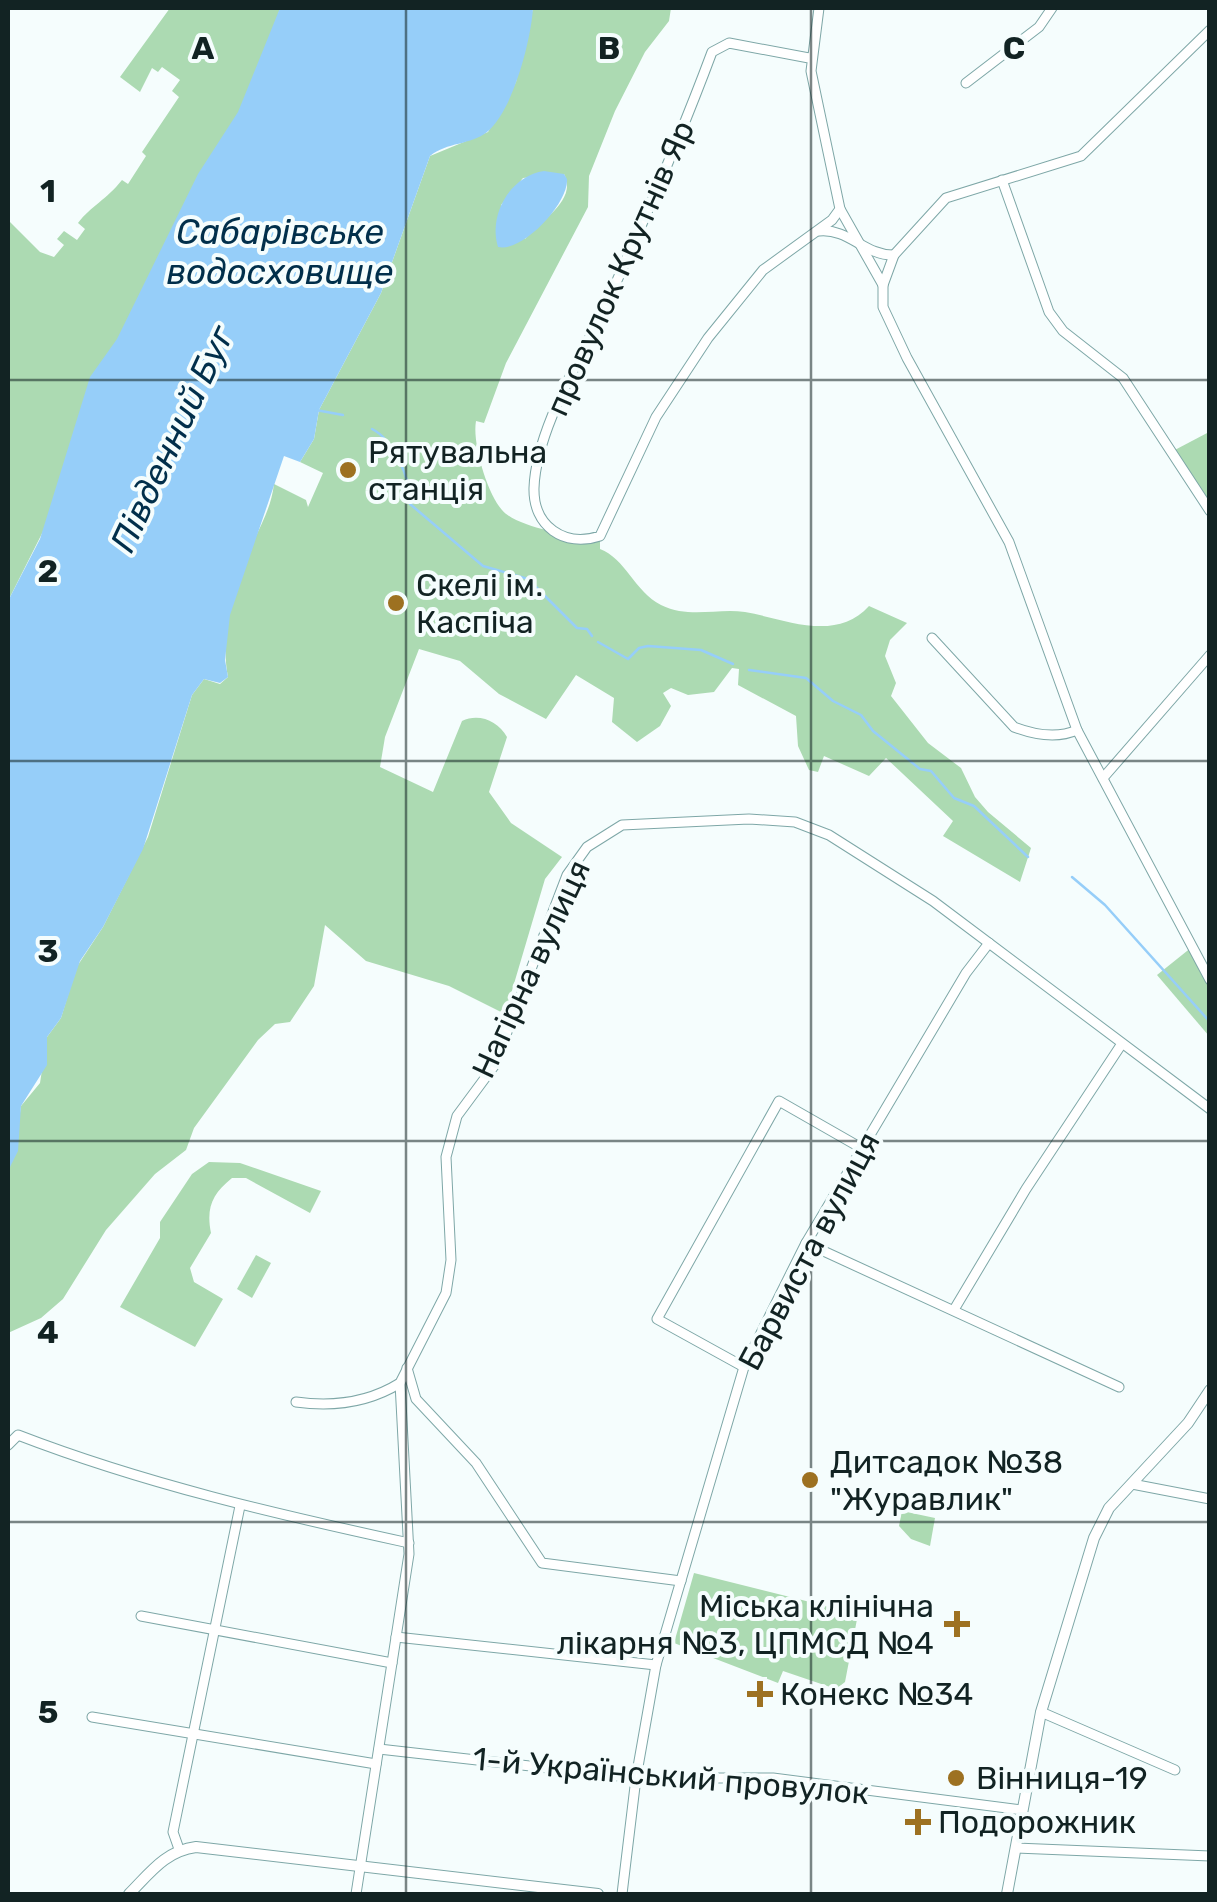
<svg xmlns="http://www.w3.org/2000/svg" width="1217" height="1902" font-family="Rubik,sans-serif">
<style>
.green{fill:#acdab2;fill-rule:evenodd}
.water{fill:#96cef9}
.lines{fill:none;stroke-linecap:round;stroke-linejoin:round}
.stream{stroke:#96cef9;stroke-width:2.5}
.minor-casing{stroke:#7ea7a7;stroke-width:11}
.tertiary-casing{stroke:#7ea7a7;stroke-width:12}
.minor{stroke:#fff;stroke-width:9}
.tertiary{stroke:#fff;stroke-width:10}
.grid{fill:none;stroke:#122323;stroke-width:2.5;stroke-opacity:0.55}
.poi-dot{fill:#9d7121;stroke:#f5fdfd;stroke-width:4}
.labels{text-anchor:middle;stroke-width:8;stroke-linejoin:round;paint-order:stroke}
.street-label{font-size:32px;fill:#122323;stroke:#f5fdfd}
.poi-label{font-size:32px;fill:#122323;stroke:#f5fdfd;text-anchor:start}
.water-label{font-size:35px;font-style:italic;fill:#012f4b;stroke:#f5fdfd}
.grid-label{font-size:32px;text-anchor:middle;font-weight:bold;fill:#122323;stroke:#f5fdfd;stroke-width:8;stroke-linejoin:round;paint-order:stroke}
</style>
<rect width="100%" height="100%" fill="#f5fdfd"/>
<g class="green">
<path d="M170 8H280L247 126 8 601V220L40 252 54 257 64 245 57 239 64 231 77 240 85 229 78 223C91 206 106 200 122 180L128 184 146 156 142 152 179 97 172 91 180 80 162 67 158 72 152 68 140 92 120 77Z"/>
<path d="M533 8H671L669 21 645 52 615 111 589 176 588 207 506 363 484 423 476 421C472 443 487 493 502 510 517 528 577 538 600 536V549C625 558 635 592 661 605 690 619 716 608 745 612 785 619 836 643 869 606L907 623 890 640 885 656 896 683 891 696 928 743 961 768 975 797 988 812 1031 848 1020 882 943 836 953 821 886 758 869 776 824 756 818 772 809 770 798 746 796 716 738 685 739 669 732 668 714 692 688 695 671 688 663 693 671 706 660 726 637 742 612 722 614 698 576 675 546 719 499 694 460 661 419 649 385 737 380 767 433 792 462 721C479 713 498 721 507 737L489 792 511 823 562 857 545 879 505 1014 449 986 366 961 325 925 314 986 290 1022 275 1024 258 1040 194 1128 186 1150 155 1174 106 1230 63 1299 41 1318 8 1333V1150L17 1134 21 1106 40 1083 47 1037 61 1018 76 968 103 927 148 837 192 695 204 679 220 684 228 677C220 638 233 586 250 549 260 526 271 509 274 484L306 500 308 507 323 473 300 462 314 439 319 410 381 293 430 156 488 132 516 82ZM564 174C578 200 540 221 525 239L501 205 523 178Z"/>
<polygon points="1209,432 1209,508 1171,452"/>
<polygon points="1192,947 1209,980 1209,1036 1157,975"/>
<path d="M209 1162 240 1163 321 1191 310 1213 246 1178H232C212 1194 206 1208 211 1233L190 1268 194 1282 223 1299 195 1347 120 1307 160 1238V1222L192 1174Z"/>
<polygon points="256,1255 271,1263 252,1298 237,1289"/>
<polygon points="902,1511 935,1518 930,1546 911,1539 899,1526"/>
<polygon points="694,1573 858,1614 845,1682 836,1689 783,1671 778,1683 674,1643"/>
</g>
<g class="water">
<path d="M280 8H533C531 40 513 111 487 132 471 145 447 142 430 156L381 293 319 410 314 439 300 462 284 456 230 615 225 660 228 677 220 683 204 679 192 695 143 849 103 927 80 961 61 1018 47 1037V1065L21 1106 18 1151 8 1171V601L40 539 90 377 117 339 198 174 238 112Z"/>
<path d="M544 171 564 174 567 179C569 203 522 253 498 247 488 215 510 176 544 171Z"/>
</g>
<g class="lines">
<g class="stream">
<polyline points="316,410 343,415"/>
<path d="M372 429C394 440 411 479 410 504L483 566 528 579 577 628 587 629 592 636"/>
<polyline points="598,642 628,659 639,648 648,646 701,650 733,664"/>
<polyline points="749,670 806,678 833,701 861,715 873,731 920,769 931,771 954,798 974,806 1028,857"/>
<polyline points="1072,877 1105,905 1210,1022"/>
</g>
<g class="minor-casing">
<g id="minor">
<polyline points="1210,30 1081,156 946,198 894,255 883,285 883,307 907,358 1009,542 1077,730 1210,980"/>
<path d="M809 58 729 43 712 52C680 138 644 221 606 305 581 358 536 430 534 488 533 526 564 548 600 536L656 417 708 338 763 270 832 220 840 209 811 71 819 8"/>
<polyline points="966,83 1039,27 1052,8"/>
<polyline points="1002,180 1049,312 1063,331 1123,378 1210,511"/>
<polyline points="840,209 883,285"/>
<path d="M819 231C849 228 865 256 894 255"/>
<path d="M932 638 1014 727C1035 735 1057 739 1077 730"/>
<polyline points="1103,778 1210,655"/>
<polyline points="806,1243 1119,1387"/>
<polyline points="955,1308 1026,1189 1121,1045"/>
<polyline points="744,1367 657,1319 779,1101 863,1149"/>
<polyline points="407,1368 416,1399 476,1463 542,1563 681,1581"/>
<path d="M296 1402C332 1407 368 1403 400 1383L446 1293 451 1260 446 1157 457 1116 494 1066 567 875 587 847 622 825 749 819 795 822 829 835 933 901 1210 1109"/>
<path d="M8 1445 18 1435C145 1484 276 1514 409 1543"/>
<polyline points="1132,1484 1210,1499"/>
<polyline points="141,1616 392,1663"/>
<polyline points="396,1637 656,1665"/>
<polyline points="1041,1712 1175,1770"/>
<polyline points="92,1717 376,1764"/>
<polyline points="379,1749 636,1778 773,1778 1022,1810"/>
<polyline points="1016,1848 1210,1856"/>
<polyline points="179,1849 173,1832 240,1506"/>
<polyline points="356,1894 409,1554 400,1383"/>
<polyline points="622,1894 636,1778 656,1665 744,1367 806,1243 966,973 989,943"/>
</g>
</g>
<g class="tertiary-casing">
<g id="tertiary">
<path d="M129 1894C150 1873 165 1851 196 1847L598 1894"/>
<polyline points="1007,1894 1041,1712 1094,1538 1109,1508 1188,1423 1210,1390"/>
</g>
</g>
<use href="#minor" class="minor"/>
<use href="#tertiary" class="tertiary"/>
</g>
<path class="grid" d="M406 8V1894M811 8V1894M8 380H1210M8 761H1210M8 1141H1210M8 1522H1210"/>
<g class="poi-dot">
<circle cx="348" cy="470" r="10"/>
<circle cx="396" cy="603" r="10"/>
<circle cx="810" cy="1480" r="10"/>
<path d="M952 1609h10v10h10v10h-10v10h-10v-10h-10v-10h10z"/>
<path d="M755 1679h10v10h10v10h-10v10h-10v-10h-10v-10h10z"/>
<circle cx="956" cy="1778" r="10"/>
<path d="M913 1807h10v10h10v10h-10v10h-10v-10h-10v-10h10z"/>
</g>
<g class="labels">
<g class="street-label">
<text transform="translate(620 268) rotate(-66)" y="11">провулок Крутнів Яр</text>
<text transform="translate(531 969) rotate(-65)" y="11">Нагірна вулиця</text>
<text transform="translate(809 1251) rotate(-62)" y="11">Барвиста вулиця</text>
<text transform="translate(671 1776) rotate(5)" y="11">1-й Український провулок</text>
</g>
<g class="poi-label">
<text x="368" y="463">Рятувальна<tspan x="368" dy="37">станція</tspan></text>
<text x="416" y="596">Скелі ім.<tspan x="416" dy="37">Каспіча</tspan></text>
<text x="830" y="1473">Дитсадок №38<tspan x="830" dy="37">"Журавлик"</tspan></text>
<text x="934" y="1617" text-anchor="end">Міська клінічна<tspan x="934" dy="37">лікарня №3, ЦПМСД №4</tspan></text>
<text x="780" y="1705">Конекс №34</text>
<text x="976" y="1789">Вінниця-19</text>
<text x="938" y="1833">Подорожник</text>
</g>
<g class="water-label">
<text x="280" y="244">Сабарівське<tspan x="280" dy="40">водосховище</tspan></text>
<text transform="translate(172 439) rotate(-65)" y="12">Південний Буг</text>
</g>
</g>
<g class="grid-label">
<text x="203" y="59">A</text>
<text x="609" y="59">B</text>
<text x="1014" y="59">C</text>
<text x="48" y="202">1</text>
<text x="48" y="582">2</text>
<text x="48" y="962">3</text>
<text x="48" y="1343">4</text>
<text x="48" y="1723">5</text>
</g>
<rect width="1217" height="1902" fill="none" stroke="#122323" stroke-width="20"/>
</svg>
